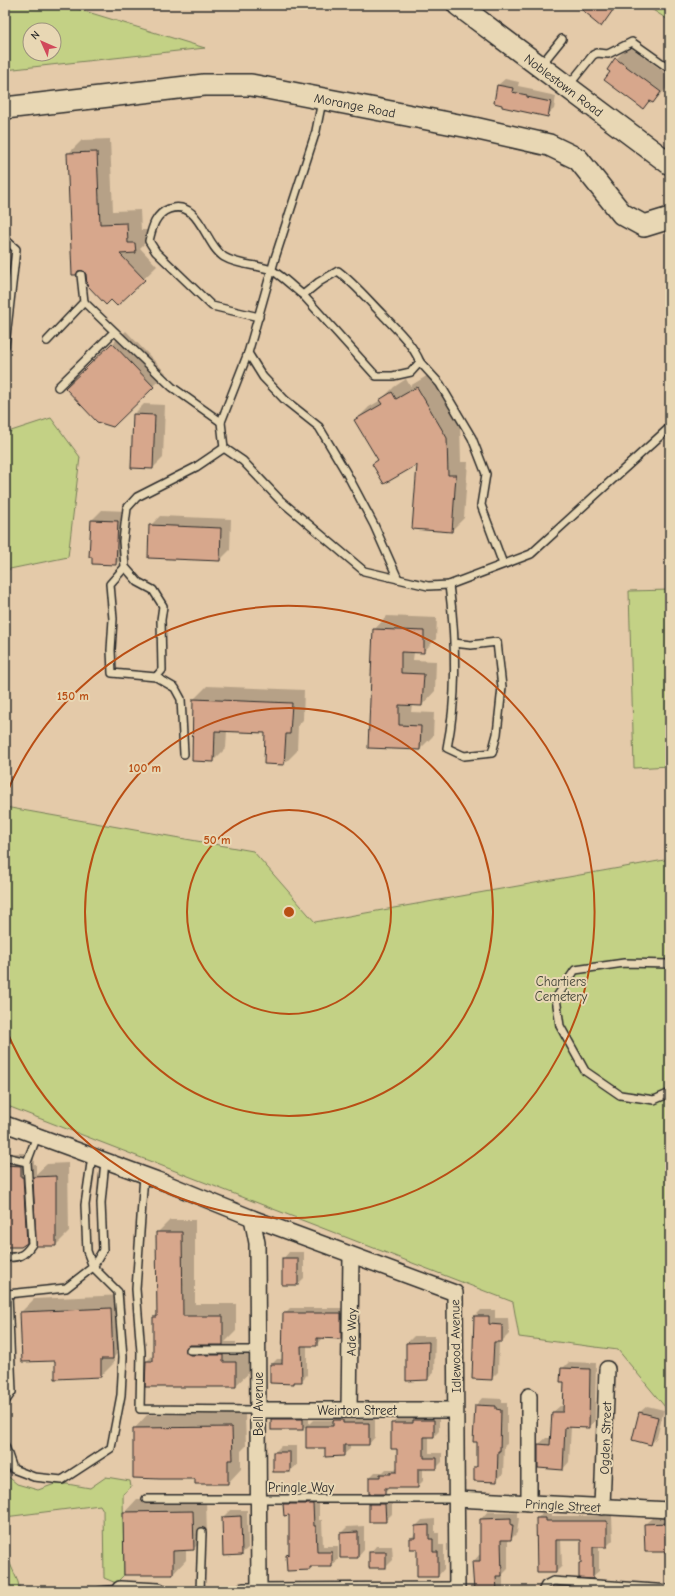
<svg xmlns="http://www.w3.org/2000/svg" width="675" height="1596" font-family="'Comic Neue',sans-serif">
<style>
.green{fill:#c3d185;stroke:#777e58;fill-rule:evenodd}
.shadow{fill:#0003}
.building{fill:#d7a78c;stroke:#2b2b2b}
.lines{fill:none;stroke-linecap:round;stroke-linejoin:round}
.lane-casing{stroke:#2b2b2b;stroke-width:10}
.street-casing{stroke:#2b2b2b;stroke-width:18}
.secondary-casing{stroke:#2b2b2b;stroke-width:24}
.lane{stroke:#e8d7b4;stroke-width:7}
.street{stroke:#e8d7b4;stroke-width:15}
.secondary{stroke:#e8d7b4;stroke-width:21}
.ring{fill:none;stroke:#b94e14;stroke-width:2}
.labels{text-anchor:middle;stroke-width:4;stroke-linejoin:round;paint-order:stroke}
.street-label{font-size:13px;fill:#2b2b2b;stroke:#e8d7b4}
.park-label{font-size:13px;fill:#424438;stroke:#e8d7b4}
.centre{fill:#b94e14;stroke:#e8d7b4;stroke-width:2}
.ring-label{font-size:12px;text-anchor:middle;font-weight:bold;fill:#b94e14;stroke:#e8d7b4;stroke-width:4;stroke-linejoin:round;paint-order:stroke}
</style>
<rect width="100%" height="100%" fill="#e4caa9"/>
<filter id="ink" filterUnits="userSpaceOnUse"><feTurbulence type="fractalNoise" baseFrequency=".025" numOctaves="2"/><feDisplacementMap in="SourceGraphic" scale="8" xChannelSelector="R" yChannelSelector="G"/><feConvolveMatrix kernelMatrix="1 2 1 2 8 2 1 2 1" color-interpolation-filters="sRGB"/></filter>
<g filter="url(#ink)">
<g class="green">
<path d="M5 5H65L205 48 5 70ZM30 30H54V54H30Z"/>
<polygon points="645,5 670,5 670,21"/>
<polygon points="51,418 80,457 68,557 5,570 5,433"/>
<polygon points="670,590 670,766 634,768 629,591"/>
<polygon points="5,807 253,851 315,922 670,859 670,1413 618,1350 519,1337 513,1302 5,1105"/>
<polygon points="5,1474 17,1484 38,1490 55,1484 67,1484 90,1488 106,1477 130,1481 131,1487 123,1494 124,1575 116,1583 104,1578 103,1510 100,1505 5,1517"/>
<polygon points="5,1552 18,1582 20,1591 5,1591"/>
</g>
<g class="shadow">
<polygon points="585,5 618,5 601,25"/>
<polygon points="629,46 670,76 670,83 666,89 653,102 651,100 643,108 611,72 616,59"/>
<polygon points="505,79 519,82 518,86 533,89 533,91 556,96 554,109 547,115 495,102 498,85"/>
<polygon points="110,139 113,211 140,210 141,230 148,230 149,239 140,248 157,266 117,305 84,270 80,270 76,274 68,154 82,140"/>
<polygon points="5,265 14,266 12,304 5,311"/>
<polygon points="126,331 166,373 113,426 79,375"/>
<polygon points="430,374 460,424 461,462 468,462 464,518 451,531 418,463 373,464 378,459 356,420 369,407 381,400 394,387 406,379 410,386"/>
<polygon points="144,404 165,405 163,458 153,468 134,414"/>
<polygon points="102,510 128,511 126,554 116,564 90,556 92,520"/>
<polygon points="160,516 231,519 230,550 220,560 150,526"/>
<polygon points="387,616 437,618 436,639 423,652 414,652 413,660 436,661 435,691 422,705 412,704 411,712 434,713 433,736 420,749 369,747 374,630"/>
<polygon points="207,686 304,690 303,720 298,725 297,751 284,764 266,732 227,731 226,748 213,761 193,760 194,699"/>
<polygon points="5,1153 34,1153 34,1164 36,1164 36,1174 47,1164 68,1163 69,1232 56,1245 37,1231 26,1242 5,1246"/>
<polygon points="170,1220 195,1220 195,1304 236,1304 236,1331 225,1342 236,1342 236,1349 249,1349 249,1373 235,1386 147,1361 154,1354 154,1317 158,1313 157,1233"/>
<polygon points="289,1252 304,1252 304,1278 298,1284 283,1259"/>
<polygon points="124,1295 126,1345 114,1357 114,1363 101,1376 56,1360 21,1312 34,1299"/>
<polygon points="290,1308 347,1308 347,1332 341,1338 322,1338 316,1345 307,1345 307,1375 301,1381 297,1381 294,1383 271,1365 277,1359 283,1359 284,1314"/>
<polygon points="481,1310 495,1310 495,1318 508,1318 509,1334 502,1341 499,1341 498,1372 491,1379 475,1316"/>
<polygon points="414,1336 435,1336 434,1373 427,1379 407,1343"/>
<polygon points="569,1362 596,1363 595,1421 588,1427 571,1427 569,1462 563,1469 539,1444 546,1438 552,1438 553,1412 560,1406 564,1406 565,1381 562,1369"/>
<polygon points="482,1398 502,1399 502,1403 507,1403 507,1444 504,1446 503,1474 496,1481 475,1467 478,1465 478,1442 474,1441 476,1405"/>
<polygon points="647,1406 664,1410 657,1437 651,1444 633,1439 640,1412"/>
<polygon points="278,1413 309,1413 309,1424 313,1420 334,1420 340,1414 375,1417 375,1437 369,1444 350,1444 350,1449 343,1455 326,1447 307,1447 307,1425 303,1429 272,1419"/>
<polygon points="245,1414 246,1446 241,1451 241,1469 228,1483 134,1429 147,1415"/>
<polygon points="420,1415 439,1415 439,1431 434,1436 429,1436 429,1453 442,1453 442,1462 436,1468 423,1468 423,1481 417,1487 390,1487 385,1493 370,1477 375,1472 383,1472 386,1469 395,1469 397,1467 398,1448 392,1424 398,1418 417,1418"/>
<polygon points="281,1446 297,1446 297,1465 290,1471 274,1453"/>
<polygon points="206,1498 207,1536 193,1549 186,1550 186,1560 173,1574 124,1513 137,1499"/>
<polygon points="290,1498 319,1498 319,1520 322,1520 323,1546 338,1546 338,1560 331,1566 313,1566 310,1569 287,1555 290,1552 290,1514 284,1504"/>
<polygon points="376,1498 392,1498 392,1514 385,1521 370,1504"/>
<polygon points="230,1510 247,1510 248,1548 241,1554 223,1517"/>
<polygon points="487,1512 517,1512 517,1518 519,1518 517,1533 511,1539 508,1539 508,1569 503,1574 503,1591 475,1591 475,1576 473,1576 473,1562 479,1555 481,1555 481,1519"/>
<polygon points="542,1513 551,1513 551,1516 612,1516 613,1540 607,1546 599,1546 599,1571 593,1576 580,1576 582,1562 582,1539 561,1539 562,1566 556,1572 537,1519"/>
<polygon points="670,1517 670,1549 668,1551 645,1524 652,1518"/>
<polygon points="435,1519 435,1533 439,1533 439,1545 444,1545 444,1569 438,1576 411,1538 416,1533 416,1526 422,1520"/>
<polygon points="364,1526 364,1550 358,1557 341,1533 347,1527"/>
<polygon points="376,1546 392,1546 393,1560 386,1567 370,1567 370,1553"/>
<polygon points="558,1584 575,1585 574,1591 551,1591"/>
</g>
<g class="building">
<polygon points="576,5 606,5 613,10 601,27 590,18 591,17"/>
<polygon points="615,58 661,92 653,103 649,101 643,109 604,80 610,72 607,70"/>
<polygon points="497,85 513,88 512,92 527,95 527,97 551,102 548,117 502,107 502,105 494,103"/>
<polygon points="97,152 100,224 127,223 128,243 135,243 136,253 120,254 145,280 117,306 111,300 106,305 87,285 86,274 83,271 78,271 76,275 72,275 67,153"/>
<polygon points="112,343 154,387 113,427 97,422 65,388"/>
<polygon points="417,387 447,438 448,475 456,475 452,532 412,529 417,465 384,484 372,464 378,460 354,420 382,404 379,400 392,392 396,399"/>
<polygon points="133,414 155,415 153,469 131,468"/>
<polygon points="91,520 118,521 116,565 92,564 92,557 89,557"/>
<polygon points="149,525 221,528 220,561 148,558"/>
<polygon points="373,629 424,631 424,653 401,652 401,673 424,674 422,706 399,705 399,725 421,726 420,750 368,748"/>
<polygon points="193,699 292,703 290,734 286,734 284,765 264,764 265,733 215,731 214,762 192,761"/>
<polygon points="5,1165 21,1166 21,1177 23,1177 27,1243 21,1247 5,1247"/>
<polygon points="56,1176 56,1246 36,1246 33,1177"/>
<polygon points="156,1232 182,1232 183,1316 223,1316 223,1345 190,1345 186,1348 186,1352 190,1355 223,1355 223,1362 236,1362 236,1387 145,1387 146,1361 153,1361 153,1317 157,1317"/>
<rect x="282" y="1258" width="16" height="27"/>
<polygon points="111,1308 113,1359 101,1359 101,1377 55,1379 55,1361 22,1362 20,1312"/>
<polygon points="283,1313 341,1313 341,1339 317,1338 317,1346 301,1346 302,1382 294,1382 294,1384 270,1383 270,1364 282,1364"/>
<polygon points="474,1316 489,1316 489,1324 502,1325 502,1342 494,1342 492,1380 472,1379"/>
<polygon points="429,1342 428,1380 406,1381 406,1343"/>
<polygon points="561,1368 590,1369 589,1428 565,1427 563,1470 538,1468 538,1444 550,1445 552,1412 563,1412 564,1382 560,1382"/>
<polygon points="475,1405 496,1406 496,1409 501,1410 500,1451 498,1451 497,1482 474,1481 474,1467 477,1467 477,1442 473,1442"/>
<polygon points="639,1412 658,1417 651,1445 632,1440"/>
<rect x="271" y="1419" width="32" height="11"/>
<polygon points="333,1420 343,1420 343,1423 369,1423 369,1445 344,1445 344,1456 325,1457 325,1448 306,1448 306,1426 333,1426"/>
<polygon points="413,1420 434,1420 434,1437 424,1437 424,1458 437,1458 437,1469 418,1469 418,1488 385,1488 385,1494 369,1494 369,1477 380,1477 380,1474 391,1474 391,1472 397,1472 397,1449 391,1449 391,1423 413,1423"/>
<polygon points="232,1427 233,1460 228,1460 228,1484 195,1484 195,1479 160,1479 133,1478 133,1428"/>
<rect x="273" y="1452" width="17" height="20"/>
<polygon points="283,1504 313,1504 314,1526 316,1526 317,1552 332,1552 332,1567 310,1567 310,1570 287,1571 286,1555 289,1554 289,1515 284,1516"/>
<polygon points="369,1504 385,1504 386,1522 369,1522"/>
<polygon points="193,1511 194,1550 173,1551 173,1575 124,1575 123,1512"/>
<polygon points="241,1516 242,1555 223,1556 222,1517"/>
<polygon points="511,1518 511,1525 513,1525 511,1540 501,1540 502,1576 496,1576 497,1591 474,1591 472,1561 480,1561 480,1519"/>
<polygon points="536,1518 546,1518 546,1521 607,1521 607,1547 593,1547 593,1579 579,1578 579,1563 581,1563 581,1540 556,1540 556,1573 537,1573"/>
<polygon points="669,1523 669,1552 645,1552 644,1524"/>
<polygon points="429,1525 429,1539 433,1539 433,1552 438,1552 438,1577 417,1577 417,1549 410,1549 410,1538 415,1538 415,1526"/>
<polygon points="358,1532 358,1558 340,1558 340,1533"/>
<rect x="369" y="1552" width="17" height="16"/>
</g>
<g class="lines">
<g class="lane-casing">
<g id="lane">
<polyline points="541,65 562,39"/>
<polyline points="569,85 593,55 597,53 608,54 632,42 670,69"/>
<polyline points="322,101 316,131 275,258 248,353 263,377 285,400 319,427 347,474 374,525 398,579"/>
<polyline points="5,241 7,241 16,249 5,346"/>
<polyline points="84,302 172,387 221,422"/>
<path d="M259 317 212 306 156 252 149 241C152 228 155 214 169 209 200 199 204 244 224 257 239 266 256 264 271 270 279 273 295 289 303 295L319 282 338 271C355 284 368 300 383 315 396 329 412 343 420 362L411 372 393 376H376L303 295"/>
<polyline points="47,341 84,302 81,275"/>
<polyline points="248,353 221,422 224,448 243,461 280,500 364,571 428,586 449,585 531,554 670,427"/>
<polyline points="420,362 440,384 472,438 486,474 481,505 503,564"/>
<polyline points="58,387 114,332"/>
<polyline points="125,567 110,584 113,619 111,650 112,673 156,677 162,670 161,620 163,606 153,590 138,582 125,567 123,541 127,508 137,497 196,467 224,448"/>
<path d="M449 585C456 639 458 694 447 748L464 756 492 753 497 734 502 687 497 642 471 645 454 643"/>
<polyline points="156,677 175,688 181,699 184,754"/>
<polyline points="670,964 624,963 575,970 556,998 560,1026 585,1071 620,1095 654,1100 670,1093"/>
<polyline points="92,1156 85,1205 87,1251 93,1267 103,1250 101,1203 105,1161"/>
<polyline points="5,1157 27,1162"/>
<polyline points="144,1175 136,1289 141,1352 140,1409 258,1410"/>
<path d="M5 1257C19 1258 24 1256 32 1244L27 1162 37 1136"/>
<polyline points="190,1350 258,1350"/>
<polyline points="5,1402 12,1392 8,1294 66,1288 93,1267 118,1292 123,1357 121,1395 111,1448 62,1480 34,1477 13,1469 5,1446"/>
<polyline points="146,1499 456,1499"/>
<polyline points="100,1591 120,1589"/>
<polyline points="200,1591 202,1532"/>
<polyline points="542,1591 545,1585 553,1581 670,1589"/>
</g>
</g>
<g class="street-casing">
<g id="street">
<polyline points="5,1124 166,1183 252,1218 455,1293 457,1591"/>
<polyline points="252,1218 257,1243 259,1591"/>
<polyline points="258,1410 455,1410"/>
<polyline points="349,1410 351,1255"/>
<polyline points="456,1499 670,1510"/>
<polyline points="529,1503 529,1396"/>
<polyline points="602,1507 607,1369"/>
<polyline points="120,1589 159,1591"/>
<polyline points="243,1591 457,1590"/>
</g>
</g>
<g class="secondary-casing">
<g id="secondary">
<polyline points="458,5 670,164"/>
<polyline points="5,108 204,85 251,85 474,128 549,145 578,159 622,214 644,226 670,218"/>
</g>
</g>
<use href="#lane" class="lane"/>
<use href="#street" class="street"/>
<use href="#secondary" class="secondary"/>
</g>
</g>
<g class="ring">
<circle cx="289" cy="912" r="102"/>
<circle cx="289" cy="912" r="204"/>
<path d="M5 797A306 306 0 1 1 5 1027"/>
</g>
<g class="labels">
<g class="street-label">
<text transform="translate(564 85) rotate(37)" y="5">Noblestown Road</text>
<text transform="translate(355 105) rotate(11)" y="5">Morange Road</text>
<text transform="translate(351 1332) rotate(-89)" y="5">Ade Way</text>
<text transform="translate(455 1346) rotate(-91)" y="5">Idlewood Avenue</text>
<text transform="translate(258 1404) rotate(-90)" y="5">Bell Avenue</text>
<text x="357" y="1415">Weirton Street</text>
<text transform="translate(605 1438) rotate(-88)" y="5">Ogden Street</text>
<text x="301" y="1492">Pringle Way</text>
<text transform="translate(563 1505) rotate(3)" y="5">Pringle Street</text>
</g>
<g class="park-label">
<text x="561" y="986">Chartiers<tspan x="561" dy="15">Cemetery</tspan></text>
</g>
</g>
<circle cx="289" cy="912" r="6" class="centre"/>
<g class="ring-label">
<text x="73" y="700">150 m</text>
<text x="145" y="772">100 m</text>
<text x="217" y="844">50 m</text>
</g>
<rect width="675" height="1596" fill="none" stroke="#e8d7b4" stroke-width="20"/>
<rect x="10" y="10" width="655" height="1576" fill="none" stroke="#2b2b2b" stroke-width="1.5" filter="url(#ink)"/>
<g transform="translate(42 42) rotate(315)"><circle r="19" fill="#e8d7b4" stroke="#9c927d"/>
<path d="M0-3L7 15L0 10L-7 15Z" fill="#d1495b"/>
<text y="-6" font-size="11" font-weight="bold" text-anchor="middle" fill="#2b2b2b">N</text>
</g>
</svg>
